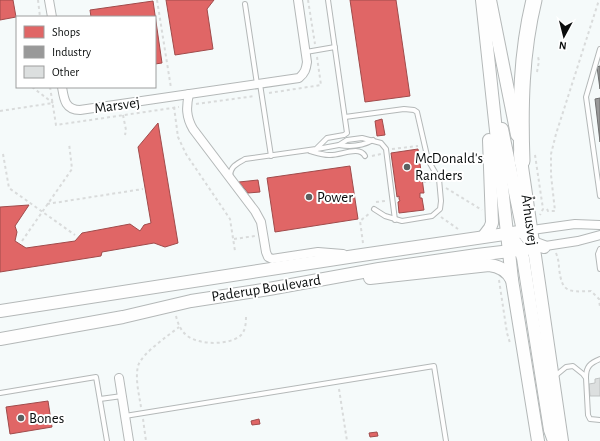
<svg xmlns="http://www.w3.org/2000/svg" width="600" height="441" font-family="'Alegreya Sans',sans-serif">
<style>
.shops{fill:#e06666;stroke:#a04b4b}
.industry{fill:#999;stroke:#6e6f6f}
.building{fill:#dcdfdf;stroke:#c0c3c3}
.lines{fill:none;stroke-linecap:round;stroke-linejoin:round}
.lane-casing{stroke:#b4b8b8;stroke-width:6}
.street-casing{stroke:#b4b8b8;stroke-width:10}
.secondary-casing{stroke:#b4b8b8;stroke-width:14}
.highway-casing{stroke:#b4b8b8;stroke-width:17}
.path{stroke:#d9dbdb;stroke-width:2;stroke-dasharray:3 3;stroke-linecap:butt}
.lane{stroke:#fefefe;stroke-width:4}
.street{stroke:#fefefe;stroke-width:8}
.secondary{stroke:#fefefe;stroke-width:12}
.highway{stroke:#fefefe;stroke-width:15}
.poi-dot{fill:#5c6060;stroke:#fff;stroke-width:1.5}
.labels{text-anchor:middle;stroke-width:4;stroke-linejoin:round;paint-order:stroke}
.street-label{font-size:15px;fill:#0a0d0d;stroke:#fff}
.poi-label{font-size:15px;fill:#0a0d0d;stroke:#fff;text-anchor:start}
</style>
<rect width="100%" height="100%" fill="#f5fafa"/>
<g class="shops">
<polygon points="0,0 13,0 16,17 0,20"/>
<polygon points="166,0 214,0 207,9 213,49 175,55"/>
<polygon points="350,0 396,0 410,96 365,102"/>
<polygon points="153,1 162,63 155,64 155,17 91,17 90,10"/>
<polygon points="382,119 385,135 377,136 375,121"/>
<polygon points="158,123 178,243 165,247 154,243 102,252 101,256 0,272 0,207 29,205 15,226 17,232 15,241 26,248 75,241 82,233 130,224 140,231 144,225 151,223 138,147"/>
<polygon points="418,149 424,193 420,193 420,198 422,198 424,210 399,213 398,202 400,201 399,199 399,196 397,197 391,153"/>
<polygon points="350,166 358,219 275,232 267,178"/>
<polygon points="258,180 260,192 248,193 239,182"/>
<polygon points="48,401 52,427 10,434 6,407"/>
<polygon points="259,419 260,424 252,425 251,421"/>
<polygon points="377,432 378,436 370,437 369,433"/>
</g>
<g class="industry">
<polygon points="600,66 600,89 597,67"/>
<polygon points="600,98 600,142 595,99"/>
</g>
<polygon class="building" points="600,378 600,396 590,396 589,384 595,383 595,379"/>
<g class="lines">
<g class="lane-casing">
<g id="lane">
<polyline points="245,4 257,84"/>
<polyline points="600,49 586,97 600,196"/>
<polyline points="306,52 335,47"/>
<polyline points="260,84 271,156"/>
<polyline points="345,117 404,109 414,110 417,112 428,160 439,179 441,201 440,209 432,216 402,221 385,216 374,209"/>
<path d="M339 145C350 147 362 146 373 140"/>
<polyline points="317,149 339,145 347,140 362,138 381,143 386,149 395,220"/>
<path d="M310 151C317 153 323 155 329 155 340 156 359 145 365 156"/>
<path d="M230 177C230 166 237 164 245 159L316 149 327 138 344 135 347 133 328 0"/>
<polyline points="600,249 598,254 600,269"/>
<polyline points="555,376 566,367 573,366 583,374 586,378 588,415 590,419 600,420"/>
<path d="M586 377C586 367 590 363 600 359"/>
<polyline points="0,393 96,377 107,441"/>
<polyline points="100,399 122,396"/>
<polyline points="125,416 434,366 446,441"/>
</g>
</g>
<g class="street-casing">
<g id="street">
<polyline points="49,0 52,17"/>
<path d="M62 87C64 99 65 110 80 110L299 78C305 73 306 69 307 62L298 0"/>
<path d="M189 94C186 107 186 117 193 129L255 211 261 222 266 252 268 257 272 259 318 252 343 254"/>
<polyline points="532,230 575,224 600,225"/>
<polyline points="539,247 578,241 600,235"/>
<polyline points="119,378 129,441"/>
</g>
</g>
<g class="secondary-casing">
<g id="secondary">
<polyline points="482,0 512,280 538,441"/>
<polyline points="490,0 517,135"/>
<path d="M502 129 523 231C527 240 534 244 544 247"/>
<polyline points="520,153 562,441"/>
<polyline points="484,236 490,228 492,223 489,140"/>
<polyline points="516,243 520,249 523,258 550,430 554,441"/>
<path d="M370 278 489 265C499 266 507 270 512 280"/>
<polyline points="0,311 355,256 532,230"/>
<polyline points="0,339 123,317 191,301 269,289 379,269 477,255 534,248"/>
</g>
</g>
<g class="highway-casing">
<path id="highway" d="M522 161C520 107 521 53 534 0"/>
</g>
<g class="path">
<polyline points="38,0 40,17"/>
<polyline points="157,0 171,88"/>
<polyline points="308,0 315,44"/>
<polyline points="537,72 539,61 538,57"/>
<polyline points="32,87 53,103"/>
<polyline points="50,87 56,125 179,107"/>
<polyline points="269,93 321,85 317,57"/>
<polyline points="196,104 255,96"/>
<polyline points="174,107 178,137 186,154 230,219 235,251"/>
<polyline points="0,111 53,103"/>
<polyline points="123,115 126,130 125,135"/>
<polyline points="392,149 418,146"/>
<polyline points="3,154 9,188 75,235"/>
<polyline points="535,155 543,209 540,215"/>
<polyline points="372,156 381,154"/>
<polyline points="423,182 432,181"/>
<polyline points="446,188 482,210"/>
<polyline points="376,202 385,201"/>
<polyline points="47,204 143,189"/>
<polyline points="547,209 548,211 555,211 551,175 551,154 556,134 599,0"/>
<polyline points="441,217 458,229"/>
<polyline points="234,239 255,236"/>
<polyline points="22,241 72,169 69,143"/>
<polyline points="363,243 360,221 370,213"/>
<path d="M556 253C558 258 559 263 559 268 562 293 568 292 591 291L599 299 600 307"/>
<polyline points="499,280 507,333 510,343"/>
<path d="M176 316C178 324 181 332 189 337 201 345 229 345 240 336 246 331 246 322 246 315"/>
<polyline points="339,389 347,441"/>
<path d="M141 407C139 394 135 379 138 366 142 353 168 336 179 327"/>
<polyline points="143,419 146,441"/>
</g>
<use href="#lane" class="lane"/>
<use href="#street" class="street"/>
<use href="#secondary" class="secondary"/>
<use href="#highway" class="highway"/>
</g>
<g class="poi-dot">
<circle cx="407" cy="167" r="4"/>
<circle cx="309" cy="197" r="4"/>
<circle cx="21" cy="418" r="4"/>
</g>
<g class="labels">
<g class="street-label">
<text transform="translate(117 105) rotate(-8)" y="5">Marsvej</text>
<text transform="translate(530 220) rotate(82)" y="5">Århusvej</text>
<text transform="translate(266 288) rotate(-9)" y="5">Paderup Boulevard</text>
</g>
<g class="poi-label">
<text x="415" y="163">McDonald's<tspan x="415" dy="17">Randers</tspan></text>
<text x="317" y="202">Power</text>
<text x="29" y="423">Bones</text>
</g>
</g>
<rect x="16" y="16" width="140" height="72" fill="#ffffff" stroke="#9d9e9e"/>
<rect x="24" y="26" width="20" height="12" fill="#e06666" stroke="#9d9e9e"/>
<text x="52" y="36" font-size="12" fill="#0a0d0d">Shops</text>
<rect x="24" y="46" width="20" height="12" fill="#999999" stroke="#9d9e9e"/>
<text x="52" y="56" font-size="12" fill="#0a0d0d">Industry</text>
<rect x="24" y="66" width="20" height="12" fill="#dcdfdf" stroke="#9d9e9e"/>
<text x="52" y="76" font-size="12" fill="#0a0d0d">Other</text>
<g transform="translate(564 36) rotate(187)" stroke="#ffffff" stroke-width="3" paint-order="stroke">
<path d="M0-3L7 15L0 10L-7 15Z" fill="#0a0d0d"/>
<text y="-6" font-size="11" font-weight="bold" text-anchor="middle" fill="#0a0d0d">N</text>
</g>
</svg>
